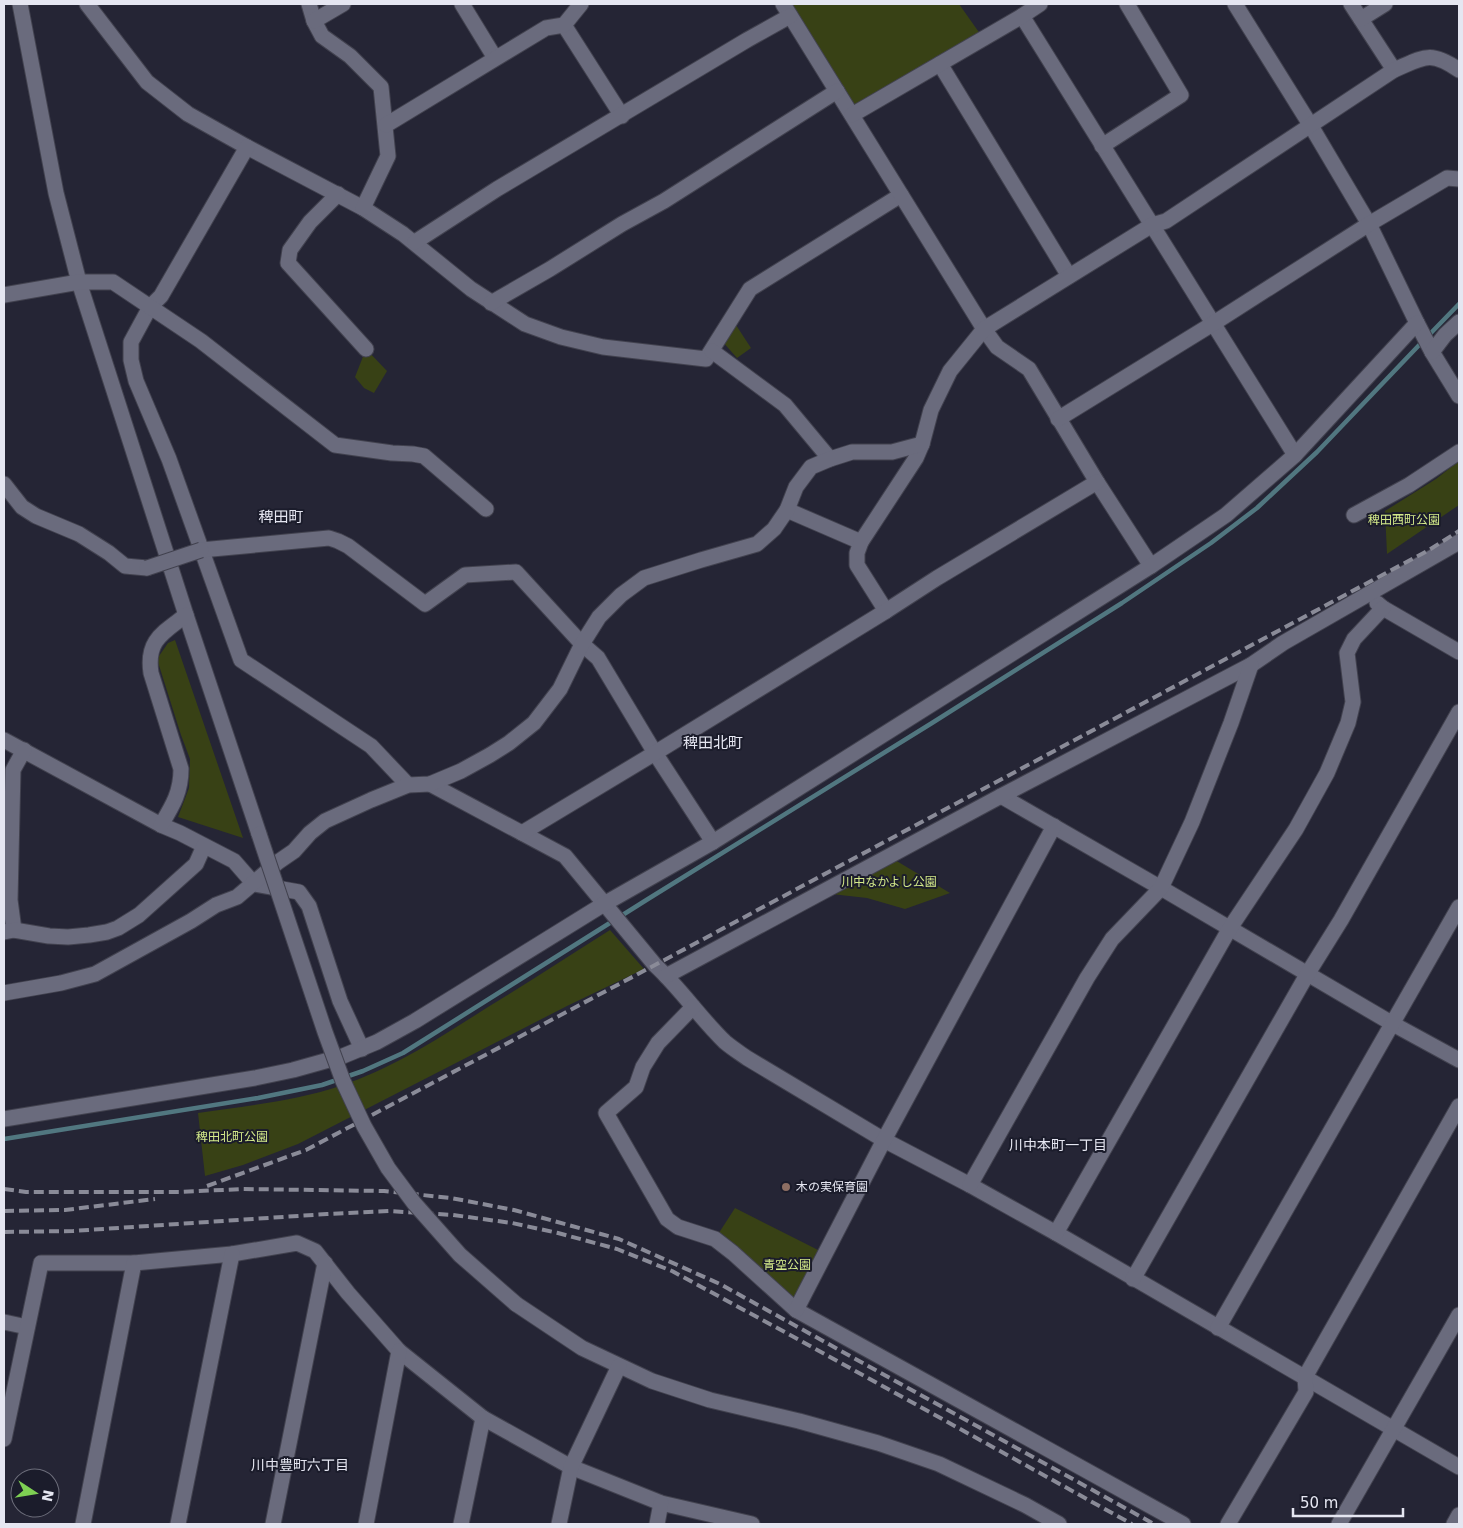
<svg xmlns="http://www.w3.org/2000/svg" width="1463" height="1528" font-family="'DejaVu Sans','Noto Sans JP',sans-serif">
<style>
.green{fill:#384115}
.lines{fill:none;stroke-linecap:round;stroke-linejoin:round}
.stream{stroke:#517780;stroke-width:4.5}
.minor-casing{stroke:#42424f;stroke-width:17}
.minor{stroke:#6a6b7d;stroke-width:15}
.rail{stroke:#8a8b98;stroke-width:4;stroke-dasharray:10 5;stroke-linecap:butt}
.minor-bridge-casing{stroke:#42424f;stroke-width:17;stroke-linecap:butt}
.minor-bridge{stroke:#6a6b7d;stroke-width:15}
.education-dot{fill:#8d6e63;stroke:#1b1c2b;stroke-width:2}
.labels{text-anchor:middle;stroke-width:4;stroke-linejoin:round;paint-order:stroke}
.park-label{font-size:12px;fill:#d4ea8a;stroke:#1b1c2b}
.poi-label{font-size:12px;fill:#e5e6f1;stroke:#1b1c2b;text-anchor:start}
.neighbourhood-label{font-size:14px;fill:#e5e6f1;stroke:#1b1c2b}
.quarter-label{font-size:15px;fill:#e5e6f1;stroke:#1b1c2b}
</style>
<rect width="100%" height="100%" fill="#252535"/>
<g class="green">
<polygon points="783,4 959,4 983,38 852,115"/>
<polygon points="734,322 751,348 737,358 722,341"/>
<polygon points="366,349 387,371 374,393 364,388 355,377"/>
<polygon points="1459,461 1459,505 1387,554 1385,511 1436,479"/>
<polygon points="175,640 243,838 178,817 189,788 190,759 181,735 157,659 168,643"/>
<polygon points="890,857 950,893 905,909 867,898 822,893"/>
<path d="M610 930 644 969 567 1006 298 1144 243 1165 205 1176 198 1113C244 1106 296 1101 340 1086 394 1068 441 1037 488 1007 529 982 569 956 610 930Z"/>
<polygon points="735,1208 824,1253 796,1310 715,1239"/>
</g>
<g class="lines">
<g class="stream">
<polyline points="1428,336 1459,304"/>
<polyline points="4,1139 258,1098 322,1085 363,1071 403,1053 648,899 932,723 1122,603 1211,543 1257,508 1317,452 1423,341"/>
</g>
<g class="minor-casing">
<g id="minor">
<polyline points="20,4 56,193 79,282 186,615 259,834"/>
<polyline points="87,4 147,82 188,114 247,147 363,208 403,234 471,289 525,324 561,337 603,347 706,359 750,289 901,195"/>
<polyline points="309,4 314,21 322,36 350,56 381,87 388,156 363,208"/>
<polyline points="462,4 495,58"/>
<polyline points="783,4 984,329 997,347 1029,369 1097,482 1151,566"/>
<polyline points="1235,4 1311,126 1369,224 1417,323 1432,352 1459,396"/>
<polyline points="1351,4 1394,70"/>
<polyline points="1022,16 1295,455"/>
<polyline points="1361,19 1385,4"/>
<polyline points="314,21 343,4"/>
<polyline points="564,25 622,116"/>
<polyline points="940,64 1069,276"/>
<polyline points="852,115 1022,16 1040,4"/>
<polyline points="386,125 546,28 564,25 581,4"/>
<polyline points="1102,146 1181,95 1127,4"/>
<polyline points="247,147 161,296 150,307 131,342 131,360 136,381 169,459 241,660 371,746 408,785"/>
<polyline points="338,194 310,222 290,250 288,263 366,349"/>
<polyline points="415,242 497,189 747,40 790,16"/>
<polyline points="4,295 79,282 113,282 201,341 335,445 392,453 413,454 424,456 486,509"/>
<polyline points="491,303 550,269 622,224 664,201 837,91"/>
<polyline points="712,351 785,405 830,459"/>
<polyline points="1432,352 1445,335 1459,322"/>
<polyline points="1058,419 1214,323 1369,224 1447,178 1459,179"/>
<polyline points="4,484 22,507 36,516 79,534 109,553 125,566 147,568"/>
<polyline points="787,510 861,542"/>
<polyline points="1354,515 1409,485 1459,452"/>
<polyline points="201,550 329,538 338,541 348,546 425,604 465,575 516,572 582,644 598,658 655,753 713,842"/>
<polyline points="1377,603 1383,608 1459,652"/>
<polyline points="886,611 857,565 857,553 861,542 916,458 922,444"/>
<polyline points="4,740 161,825 180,833 234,861 254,884 299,892 309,906 340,1001 362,1049"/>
<path d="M430 784 565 856 655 965C681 989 700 1018 725 1042 732 1048 740 1053 747 1058L884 1140 970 1185 1056 1233 1459 1467"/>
<polyline points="1001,796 1161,888 1393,1024 1459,1060"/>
<path d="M161 825C173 805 181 792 181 769L151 673C146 640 163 633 186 615"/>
<polyline points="522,833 655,753 886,611 937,578 1097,482"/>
<polyline points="14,930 10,900 13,770 24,750"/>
<polyline points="4,932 14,930 49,936 68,937 89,935 107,932 118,928 139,915 196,864 204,846"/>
<polyline points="666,976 1001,796 1251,665 1283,643 1459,542"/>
<path d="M4 993 61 983 95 974 191 921 216 905 237 897 278 862 294 851 310 833 325 821 371 800 408 785 430 784 461 771 490 755 509 743 534 723 560 689 582 644 599 617 621 595 644 578 701 560 757 544 774 529 787 510 796 487 811 467 830 459 852 452H892L922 444 931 410 950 371 984 329 1152 225 1166 221 1394 70C1424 57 1430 50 1459 70"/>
<polyline points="693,1007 658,1043 643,1067 636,1087 606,1113 667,1219 678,1227 715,1239 733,1253 796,1310 1183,1524"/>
<polyline points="4,1119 255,1078 293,1070 343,1056 377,1042 415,1021 604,904 713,842 1151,566 1226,515 1295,455 1417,323"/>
<polyline points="970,1185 1087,978 1112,939 1161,888 1192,822 1231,723 1251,665"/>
<polyline points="1056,1233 1230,928 1296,829 1327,773 1348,723 1353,702 1347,653 1354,639 1383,608"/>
<polyline points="1133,1279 1308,973 1341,920 1459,712"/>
<polyline points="516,1304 582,1348 652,1381 710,1400 799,1421 878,1443 939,1464 1025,1505 1059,1524"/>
<polyline points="796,1310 884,1140 1054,826"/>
<polyline points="4,1322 27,1327"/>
<polyline points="1218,1328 1459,907"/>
<polyline points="4,1439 41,1263 134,1263 232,1254 297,1243 315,1251 348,1293 399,1351 483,1418 571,1467 661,1503 752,1524"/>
<polyline points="83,1524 134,1263"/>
<polyline points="178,1524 232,1254"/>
<polyline points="273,1524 325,1263"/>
<polyline points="366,1524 399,1351"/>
<polyline points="461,1524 483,1418"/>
<polyline points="559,1524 571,1467 619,1366"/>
<polyline points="657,1524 661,1503"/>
<polyline points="1228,1524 1306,1392 1305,1377 1459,1106"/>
<polyline points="1339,1524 1459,1315"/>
<polyline points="1454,1524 1459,1515"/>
</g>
</g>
<use href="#minor" class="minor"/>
<g class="rail">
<polyline points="207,1186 306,1150 655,965 1429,550 1459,531"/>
<polyline points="4,1189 26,1192 179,1192 243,1189 384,1191 451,1198 514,1210 619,1239 720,1284 1154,1524"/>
<polyline points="4,1211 65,1210 155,1199"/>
<polyline points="4,1232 73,1231 327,1214 389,1211 453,1215 512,1223 558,1233 617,1249 672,1271 792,1336 1132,1524"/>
</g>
<g class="minor-bridge-casing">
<g id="minor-bridge">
<polyline points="147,568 201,550"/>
<polyline points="259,834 325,1032 343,1081 364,1126 388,1168 414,1203 460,1255 516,1304"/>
</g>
</g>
<use href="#minor-bridge" class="minor-bridge"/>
</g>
<circle class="education-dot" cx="786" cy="1187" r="5"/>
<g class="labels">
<g class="park-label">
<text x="1404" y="524">稗田西町公園</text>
<text x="889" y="886">川中なかよし公園</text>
<text x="232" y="1141">稗田北町公園</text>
<text x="787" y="1269">青空公園</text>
</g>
<g class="poi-label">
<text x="796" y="1191">木の実保育園</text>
</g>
<g class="neighbourhood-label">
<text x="1058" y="1150">川中本町一丁目</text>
<text x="300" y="1470">川中豊町六丁目</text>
</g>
<g class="quarter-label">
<text x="281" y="522">稗田町</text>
<text x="713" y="748">稗田北町</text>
</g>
</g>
<rect width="1463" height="1528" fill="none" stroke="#e5e6f1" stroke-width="10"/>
<g transform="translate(35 1493) rotate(102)"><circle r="24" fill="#1b1c2b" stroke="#6c6d7a"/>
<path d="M0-4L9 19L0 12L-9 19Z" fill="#7ed053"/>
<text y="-8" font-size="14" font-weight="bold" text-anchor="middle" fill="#e5e6f1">N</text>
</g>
<path d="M1293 1508v8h110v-8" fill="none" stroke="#e5e6f1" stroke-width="2.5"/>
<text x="1300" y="1508" font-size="15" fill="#e5e6f1" stroke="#1b1c2b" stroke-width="4" paint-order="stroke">50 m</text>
</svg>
